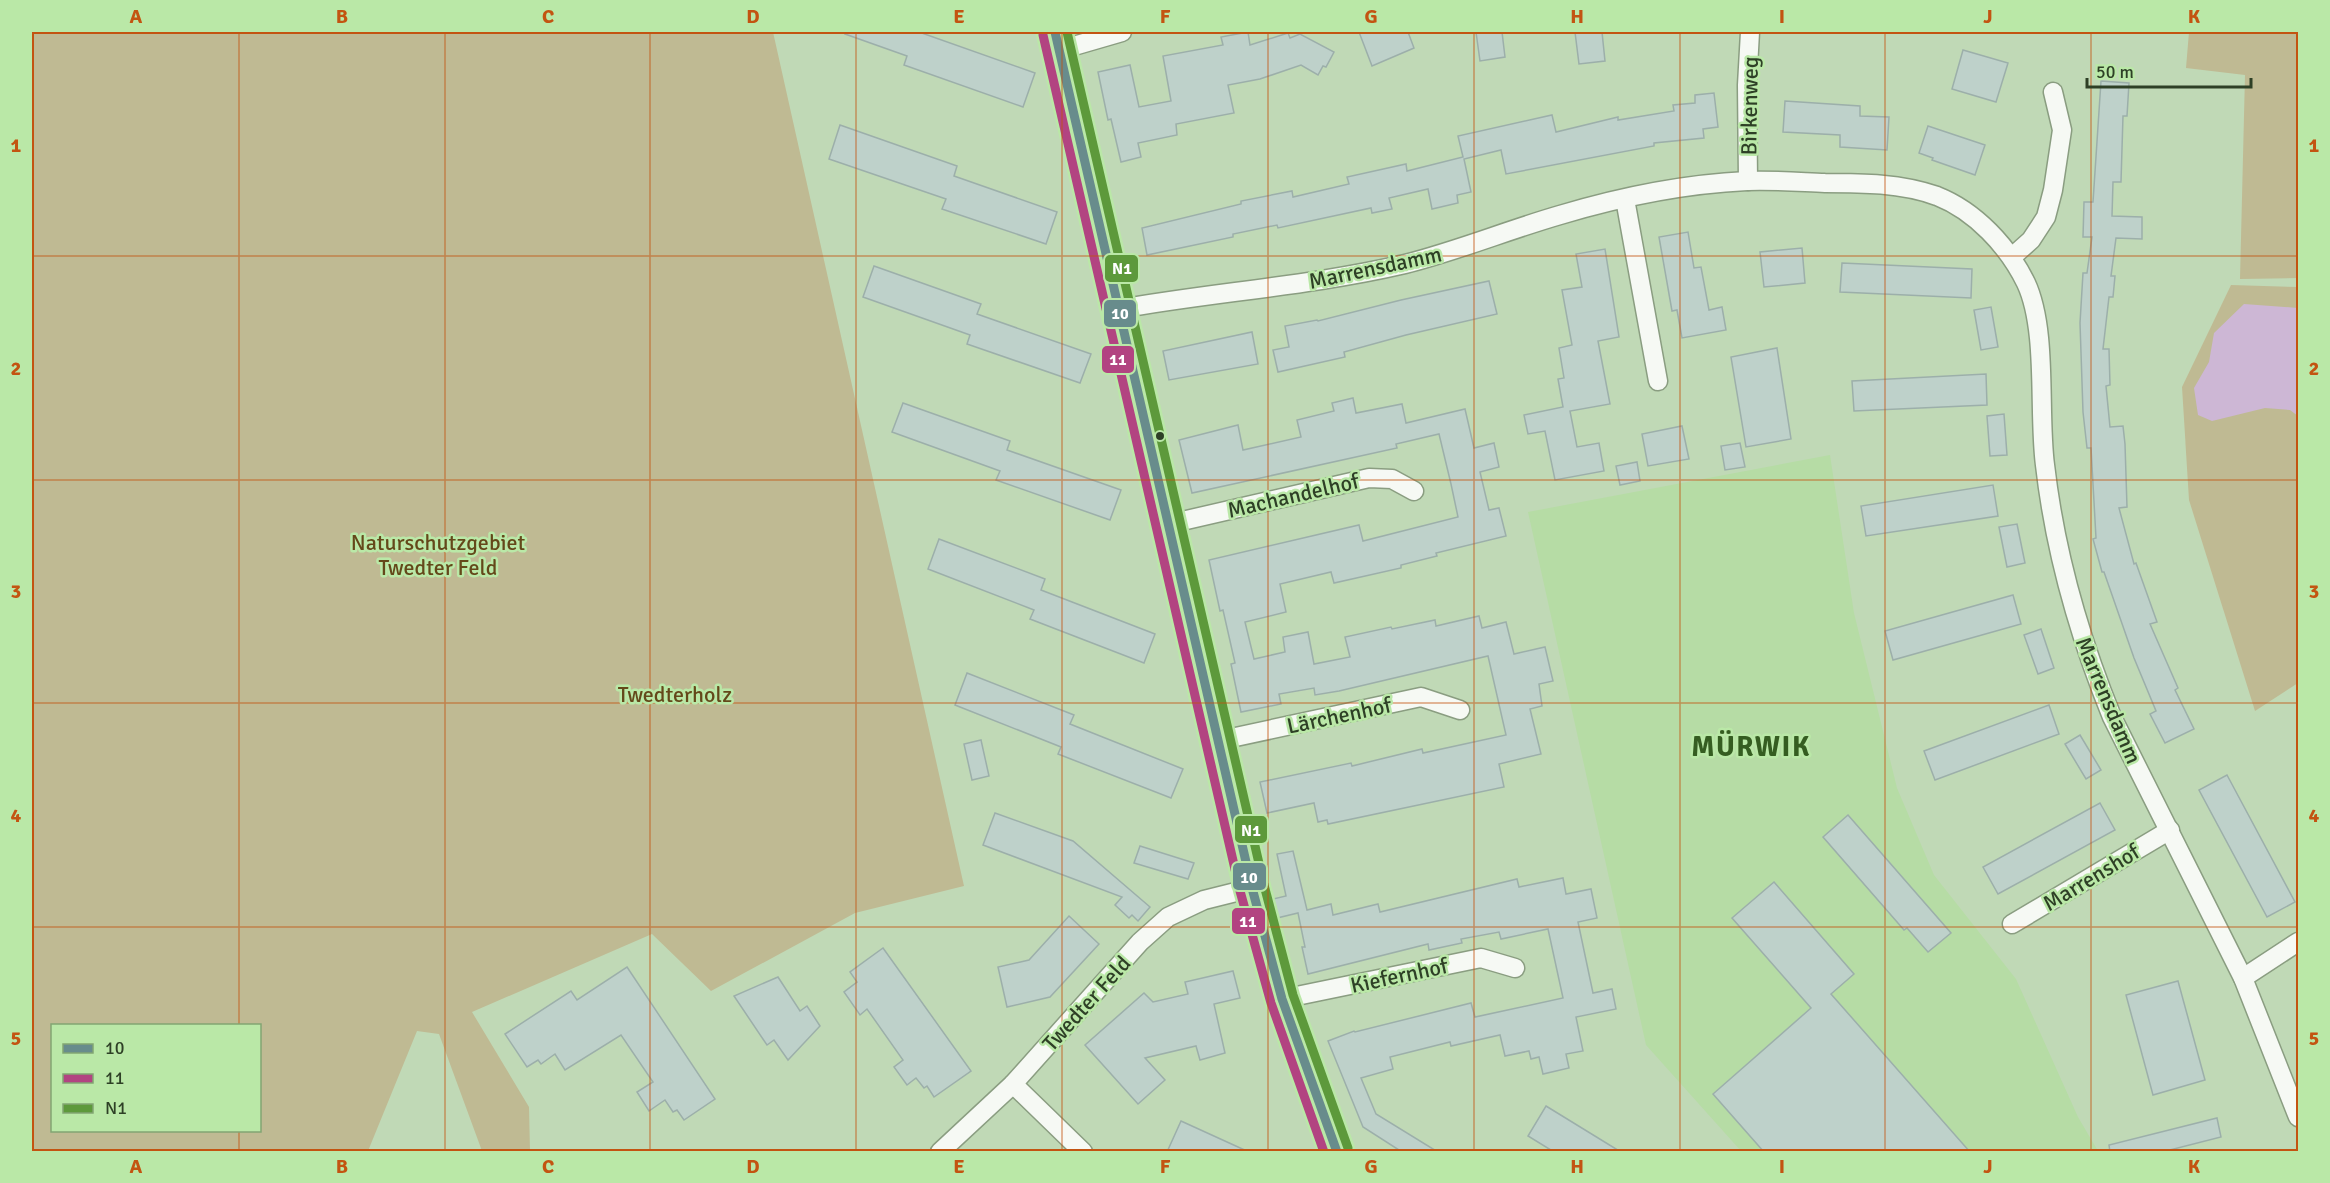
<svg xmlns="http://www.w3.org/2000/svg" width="2330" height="1183" font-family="Signika,sans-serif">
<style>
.built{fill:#b6dca5}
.green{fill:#bfba93;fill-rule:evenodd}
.water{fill:#cdb7d5}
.building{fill:#bed1ca;stroke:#9cafaa;stroke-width:1.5}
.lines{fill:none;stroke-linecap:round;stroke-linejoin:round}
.street-casing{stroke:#8a9d81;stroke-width:21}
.street{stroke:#f6f9f4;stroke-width:18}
.bus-1-casing{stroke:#bae8a7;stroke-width:14}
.bus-2-casing{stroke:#bae8a7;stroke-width:14}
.bus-3-casing{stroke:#bae8a7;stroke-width:14}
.bus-1{stroke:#688c8c;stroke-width:9}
.bus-2{stroke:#b24481;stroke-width:9}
.bus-3{stroke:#5d993b;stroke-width:9}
.grid{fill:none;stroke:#c35411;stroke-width:1.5;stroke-opacity:0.55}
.bus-dot{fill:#2e4026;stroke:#bae8a7;stroke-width:2}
.labels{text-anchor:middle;stroke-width:5;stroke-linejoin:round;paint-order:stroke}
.street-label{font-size:22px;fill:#2e4026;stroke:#bae8a7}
.park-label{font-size:22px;fill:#64481a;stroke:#bae8a7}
.district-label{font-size:28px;font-weight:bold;letter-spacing:1.5px;fill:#355d21;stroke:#bae8a7}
.line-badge{stroke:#bae8a7;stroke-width:2}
.badge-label{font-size:16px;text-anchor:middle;font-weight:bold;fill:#fff}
.neatline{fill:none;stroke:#c35411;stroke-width:2}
.grid-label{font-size:20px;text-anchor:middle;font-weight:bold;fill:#c35411}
</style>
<rect width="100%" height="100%" fill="#c0d9b6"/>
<polygon class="built" points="1830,455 1854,613 1897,788 1934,875 2016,979 2078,1117 2098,1151 1741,1151 1646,1045 1528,512"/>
<g class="green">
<path d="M32 32H773L964 886 855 913 711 991 652 934 472 1012 529 1107 530 1151H482L439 1034 417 1031 368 1151H32ZM52 1026H260V1130H52Z"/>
<polygon points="2189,32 2298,32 2298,278 2240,279 2245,75 2186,68"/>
<polygon points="2231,285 2298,287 2298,683 2255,711 2189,500 2182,387"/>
</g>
<polygon class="water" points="2244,304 2298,308 2298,416 2290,410 2265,408 2212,421 2198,415 2194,388 2209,362 2214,333"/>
<g class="building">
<polygon points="846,32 919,32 1035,73 1023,107 904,65 907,56 845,34"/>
<polygon points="1248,32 1250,45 1288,33 1290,38 1300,34 1334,52 1326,67 1323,66 1318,75 1301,65 1260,79 1228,85 1234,113 1176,124 1177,135 1138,143 1141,157 1121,162 1111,119 1108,120 1098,72 1130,65 1139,107 1171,101 1163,56 1223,45 1221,37"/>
<polygon points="1359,32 1408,32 1414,48 1372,66"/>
<polygon points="1476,32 1502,32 1505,57 1480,61"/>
<polygon points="1575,32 1602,32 1605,61 1579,64"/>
<polygon points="1963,50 2008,63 1996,102 1952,89"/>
<polygon points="2101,81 2129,83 2127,116 2123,116 2121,182 2113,182 2112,216 2142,217 2142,239 2116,238 2111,276 2115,276 2113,297 2109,297 2103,349 2109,349 2110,385 2106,386 2110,427 2123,426 2125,444 2127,507 2119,508 2134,564 2136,563 2157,622 2150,624 2178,688 2175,690 2194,729 2165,743 2150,714 2156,711 2134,658 2104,572 2102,572 2093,539 2096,538 2091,448 2087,448 2083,412 2080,323 2083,273 2087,273 2092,237 2083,237 2084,202 2093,202"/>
<polygon points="1714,93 1718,127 1703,129 1704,138 1654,143 1654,146 1506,174 1501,150 1464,159 1471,192 1457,195 1458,203 1432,209 1428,189 1389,198 1392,209 1372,213 1371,208 1278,228 1277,225 1233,234 1233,237 1147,255 1142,228 1241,204 1241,201 1292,191 1293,197 1349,184 1347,177 1406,164 1407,171 1463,157 1458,136 1552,115 1556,132 1618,117 1618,120 1674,111 1673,105 1695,103 1695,95"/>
<polygon points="1785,101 1860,106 1860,116 1889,117 1887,150 1840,147 1840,135 1783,132"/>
<polygon points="840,125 957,166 954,176 1057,212 1046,244 942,209 946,199 829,159"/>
<polygon points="1928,126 1985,145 1975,175 1932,160 1933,158 1919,153"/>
<polygon points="1688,232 1694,268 1701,267 1709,310 1722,307 1726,330 1682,338 1677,310 1672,311 1659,237"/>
<polygon points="1802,248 1805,283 1764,287 1760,252"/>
<polygon points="1605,249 1619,337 1598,341 1610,404 1570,411 1577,447 1599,443 1604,471 1555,480 1545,431 1528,434 1524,415 1563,407 1558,379 1564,378 1559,348 1572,345 1562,290 1582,287 1576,254"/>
<polygon points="1842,263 1972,269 1971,298 1840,292"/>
<polygon points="874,266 981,304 977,314 1091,354 1080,383 967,344 970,335 863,297"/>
<polygon points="1489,281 1497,314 1406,335 1344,352 1345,357 1278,372 1273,350 1289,347 1285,326 1317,320 1318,321 1401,300"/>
<polygon points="1991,307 1998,347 1981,350 1974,310"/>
<polygon points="1252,332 1258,364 1169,380 1163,351"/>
<polygon points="1777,348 1791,439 1746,447 1731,357"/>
<polygon points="1986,374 1987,405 1854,411 1852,381"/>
<polygon points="1353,398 1356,413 1402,404 1406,423 1465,409 1474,448 1494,443 1499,467 1480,472 1489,510 1499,508 1506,536 1436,553 1437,556 1401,565 1401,568 1334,583 1331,572 1280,584 1286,612 1245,622 1254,659 1285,652 1283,637 1308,632 1314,664 1350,657 1345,637 1391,627 1392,629 1435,620 1436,626 1479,616 1482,628 1506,622 1514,654 1545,647 1553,681 1539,684 1542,706 1530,709 1541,754 1499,764 1504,787 1328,824 1327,820 1318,822 1314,803 1267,813 1260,782 1351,763 1352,766 1422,749 1423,753 1506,735 1488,656 1339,691 1315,695 1314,688 1279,694 1281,704 1241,712 1231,664 1235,663 1223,610 1220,611 1209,560 1359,525 1363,541 1458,517 1451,484 1439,434 1396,444 1397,448 1192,493 1179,440 1238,425 1243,450 1301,437 1297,420 1334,411 1332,403"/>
<polygon points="903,403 1010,441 1007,450 1121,490 1110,520 996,480 1000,471 892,432"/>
<polygon points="2004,414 2007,455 1990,456 1987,416"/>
<polygon points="1682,426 1689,459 1648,466 1642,434"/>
<polygon points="1740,443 1745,467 1725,470 1721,446"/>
<polygon points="1637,462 1640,481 1620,485 1616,466"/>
<polygon points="1993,485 1998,516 1866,536 1861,506"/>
<polygon points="2017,524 2025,563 2007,567 1999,527"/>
<polygon points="939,539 1045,579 1041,590 1155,634 1144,663 1030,619 1034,610 928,569"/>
<polygon points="2013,595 2021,624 1893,660 1885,631"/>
<polygon points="2041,629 2054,668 2038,674 2024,635"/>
<polygon points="967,673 1074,715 1070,724 1183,769 1171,798 1058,754 1061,747 955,705"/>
<polygon points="2049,705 2059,734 1935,780 1924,751"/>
<polygon points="2080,735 2101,770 2086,779 2065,744"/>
<polygon points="981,740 989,776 972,780 964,744"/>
<polygon points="2227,775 2295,902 2267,917 2199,790"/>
<polygon points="2100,803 2115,830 1998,894 1983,867"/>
<polygon points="995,813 1073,841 1150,907 1138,921 1132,915 1129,918 1115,905 1122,897 983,845"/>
<polygon points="1848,815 1951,933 1928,952 1907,928 1904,930 1823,837"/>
<polygon points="1140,846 1194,863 1188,879 1134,863"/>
<polygon points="1293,851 1307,910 1331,904 1333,915 1378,904 1380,912 1517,879 1519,887 1563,878 1566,894 1591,889 1597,918 1578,922 1593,993 1612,989 1616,1009 1576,1017 1583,1051 1566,1054 1569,1068 1543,1074 1539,1057 1531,1059 1529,1051 1505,1056 1500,1035 1451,1046 1450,1042 1390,1057 1393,1069 1361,1078 1376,1114 1438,1152 1402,1152 1363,1127 1328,1041 1354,1031 1355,1032 1471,1003 1475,1017 1563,998 1548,929 1501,939 1499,932 1461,939 1462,943 1429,950 1428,944 1308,974 1302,947 1305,947 1298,913 1277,918 1273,899 1286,896 1277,854"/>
<polygon points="1774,882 1854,974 1831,994 1970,1152 1764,1152 1713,1094 1811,1008 1732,918"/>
<polygon points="1069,916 1099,944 1050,997 1007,1007 998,967 1029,960"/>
<polygon points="883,948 971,1071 934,1097 927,1086 924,1088 916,1078 907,1085 894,1067 903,1060 867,1009 860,1015 844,992 857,982 850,972"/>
<polygon points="627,967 715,1099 684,1120 677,1110 673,1112 665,1100 649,1111 637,1092 653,1082 621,1035 565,1070 555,1054 541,1064 538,1060 527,1067 505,1034 571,991 577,1000"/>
<polygon points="1233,971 1240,998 1214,1004 1225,1053 1200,1060 1196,1046 1145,1058 1165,1080 1138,1104 1085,1045 1144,993 1153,1002 1188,994 1185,982"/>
<polygon points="778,977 800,1011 807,1006 820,1026 788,1060 774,1040 767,1045 734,996"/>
<polygon points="2178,981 2205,1080 2153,1095 2126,995"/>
<polygon points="1546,1106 1621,1152 1554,1152 1528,1136"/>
<polygon points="2217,1118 2221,1137 2162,1152 2110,1152 2109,1145"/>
<polygon points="1181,1121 1249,1152 1167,1152"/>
</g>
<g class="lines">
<g class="street-casing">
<g id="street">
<polyline points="1055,32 1252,888 1282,999 1337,1152"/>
<polyline points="1060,50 1122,32"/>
<polyline points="1748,181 1747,85 1750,32"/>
<polyline points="1625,199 1658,381"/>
<polyline points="2012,257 2031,240 2046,217 2053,190 2062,130 2053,92"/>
<path d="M1119 309C1214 292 1311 286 1405 264 1457 251 1508 230 1560 215 1620 197 1684 184 1747 181 1773 180 1799 182 1825 183 1862 183 1901 183 1937 196 1975 211 2008 246 2026 283 2048 330 2038 412 2045 465 2055 552 2079 636 2112 717L2243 978 2298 1117"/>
<polyline points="1169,524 1369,478 1392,479 1414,491"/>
<polyline points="1217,741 1421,697 1460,710"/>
<polyline points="2012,924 2170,830"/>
<polyline points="2243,978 2298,942"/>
<polyline points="1282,999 1481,958 1515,968"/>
<polyline points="1013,1084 1083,1152"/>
<polyline points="940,1152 1013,1084 1140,942 1168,917 1204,900 1252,888"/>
</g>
</g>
<use href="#street" class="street"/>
<g class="bus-1-casing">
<polyline id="bus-1" points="1055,32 1252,888 1282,999 1337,1152"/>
</g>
<g class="bus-2-casing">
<polyline id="bus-2" points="1043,35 1240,891 1271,1003 1324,1152"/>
</g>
<g class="bus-3-casing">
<polyline id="bus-3" points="1067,32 1264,885 1293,995 1348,1148"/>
</g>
<use href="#bus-1" class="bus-1"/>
<use href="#bus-2" class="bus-2"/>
<use href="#bus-3" class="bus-3"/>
</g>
<path class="grid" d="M239 32V1026M445 32V1152M650 32V1152M856 32V1152M1062 32V1152M1268 32V1152M1474 32V1152M1680 32V1152M1885 32V1152M2091 32V1152M32 256H2298M32 480H2298M32 703H2298M32 927H2298M239 1130V1152"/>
<circle class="bus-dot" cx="1160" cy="436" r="5"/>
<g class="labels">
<g class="street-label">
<text transform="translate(1749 106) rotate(-89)" y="8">Birkenweg</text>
<text transform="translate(1375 267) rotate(-12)" y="8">Marrensdamm</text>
<text transform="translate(1293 495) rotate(-13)" y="8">Machandelhof</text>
<text transform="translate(2109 700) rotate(67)" y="8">Marrensdamm</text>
<text transform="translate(1339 715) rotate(-12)" y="8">Lärchenhof</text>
<text transform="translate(2091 877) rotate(-31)" y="8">Marrenshof</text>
<text transform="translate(1399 975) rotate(-12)" y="8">Kiefernhof</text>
<text transform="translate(1086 1003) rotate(-48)" y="8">Twedter Feld</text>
</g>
<g class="park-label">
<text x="438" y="550">Naturschutzgebiet<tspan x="438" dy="25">Twedter Feld</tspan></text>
<text x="675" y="702">Twedterholz</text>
</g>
<g class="district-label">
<text x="1751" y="756">MÜRWIK</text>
</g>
</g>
<g class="line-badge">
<rect x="1104" y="254" width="35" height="29" rx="6" fill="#5d993b"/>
<rect x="1103" y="299" width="34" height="29" rx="6" fill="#688c8c"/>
<rect x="1101" y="345" width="34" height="29" rx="6" fill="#b24481"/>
<rect x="1234" y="815" width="34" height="29" rx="6" fill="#5d993b"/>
<rect x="1232" y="862" width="35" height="29" rx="6" fill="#688c8c"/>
<rect x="1231" y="907" width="35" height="28" rx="6" fill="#b24481"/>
</g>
<g class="badge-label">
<text x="1122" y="274">N1</text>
<text x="1120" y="319">10</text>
<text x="1118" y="365">11</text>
<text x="1251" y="836">N1</text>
<text x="1249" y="883">10</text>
<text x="1248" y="927">11</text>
</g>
<rect width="2330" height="1183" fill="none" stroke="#bae8a7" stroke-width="66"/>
<rect x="51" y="1024" width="210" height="108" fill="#bae8a7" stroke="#82a573" stroke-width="1.5"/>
<rect x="63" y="1044" width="30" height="9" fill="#688c8c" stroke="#82a573" stroke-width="1.5"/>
<text x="105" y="1054" font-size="18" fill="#2e4026">10</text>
<rect x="63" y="1074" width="30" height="9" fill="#b24481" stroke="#82a573" stroke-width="1.5"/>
<text x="105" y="1084" font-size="18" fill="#2e4026">11</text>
<rect x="63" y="1104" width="30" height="9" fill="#5d993b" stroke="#82a573" stroke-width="1.5"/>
<text x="105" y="1114" font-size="18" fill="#2e4026">N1</text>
<path d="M2087 78v9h164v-9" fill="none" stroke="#2e4026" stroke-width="3"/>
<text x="2096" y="78" font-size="18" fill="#2e4026" stroke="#bae8a7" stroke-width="4.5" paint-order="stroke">50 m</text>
<rect x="33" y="33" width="2264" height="1117" class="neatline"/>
<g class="grid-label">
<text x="136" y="23">A</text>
<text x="342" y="23">B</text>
<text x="548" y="23">C</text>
<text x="753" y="23">D</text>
<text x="959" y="23">E</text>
<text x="1165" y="23">F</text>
<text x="1371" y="23">G</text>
<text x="1577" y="23">H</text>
<text x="1782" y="23">I</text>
<text x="1988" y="23">J</text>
<text x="2194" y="23">K</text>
<text x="16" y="152">1</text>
<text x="2314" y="152">1</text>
<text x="16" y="375">2</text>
<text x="2314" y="375">2</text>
<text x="16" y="598">3</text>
<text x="2314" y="598">3</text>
<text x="16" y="822">4</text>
<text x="2314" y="822">4</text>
<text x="16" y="1045">5</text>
<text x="2314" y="1045">5</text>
<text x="136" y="1173">A</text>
<text x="342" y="1173">B</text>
<text x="548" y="1173">C</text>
<text x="753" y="1173">D</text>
<text x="959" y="1173">E</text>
<text x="1165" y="1173">F</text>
<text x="1371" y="1173">G</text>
<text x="1577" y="1173">H</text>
<text x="1782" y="1173">I</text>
<text x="1988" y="1173">J</text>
<text x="2194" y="1173">K</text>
</g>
</svg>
